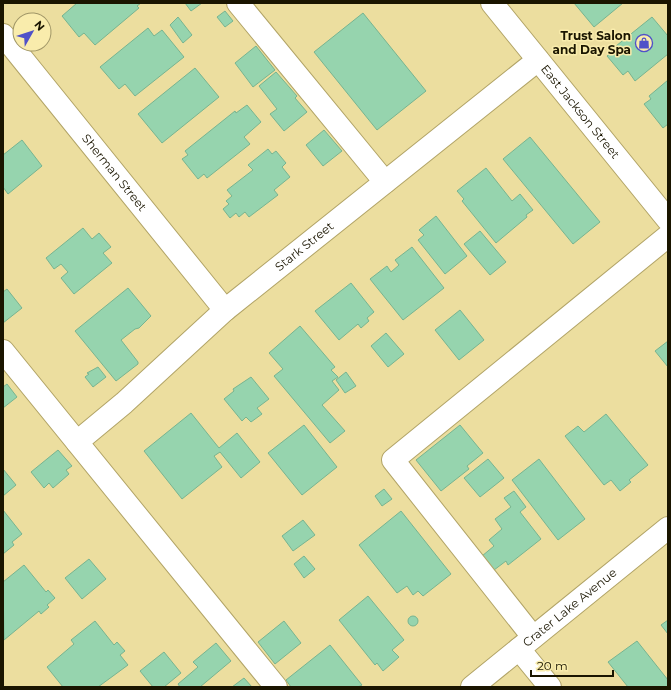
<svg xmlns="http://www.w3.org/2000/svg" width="671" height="690" font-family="Montserrat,sans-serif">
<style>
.building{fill:#96d4ae;stroke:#77b490}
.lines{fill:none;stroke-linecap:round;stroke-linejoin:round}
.minor-casing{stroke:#b2a467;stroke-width:24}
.major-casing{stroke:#b2a467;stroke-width:24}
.minor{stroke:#fff;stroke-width:22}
.major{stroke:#fff;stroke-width:22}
.labels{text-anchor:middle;stroke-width:3;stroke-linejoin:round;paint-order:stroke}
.poi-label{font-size:12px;font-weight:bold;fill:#1a1500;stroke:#f9ecac;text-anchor:end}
.street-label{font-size:12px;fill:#1a1500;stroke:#f9ecac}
</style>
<rect width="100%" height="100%" fill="#ecde9f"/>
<g class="building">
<polygon points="77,3 141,3 137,6 139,8 95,45 84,33 79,37 62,16"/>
<polygon points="185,3 202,3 191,11"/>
<polygon points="574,3 623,3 594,27"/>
<polygon points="225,11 233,21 225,27 217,17"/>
<polygon points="363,13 426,91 377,130 314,52"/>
<polygon points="178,17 192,35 183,43 170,25"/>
<polygon points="652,17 668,36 668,54 635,81 628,71 623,75 607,56 612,52 611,50"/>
<polygon points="148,28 154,36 162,30 184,57 135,96 125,84 119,89 100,67"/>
<polygon points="256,46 275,70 253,87 235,63"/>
<polygon points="195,68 219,97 162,143 138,114"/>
<polygon points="276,72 297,96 295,98 307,112 284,131 270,114 277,109 259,86"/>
<polygon points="668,80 668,124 663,128 644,104 651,99 649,96"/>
<polygon points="247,105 261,122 244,137 250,144 207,178 204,174 198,179 182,159 188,155 185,151 235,111 236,113"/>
<polygon points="324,130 342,151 323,166 306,145"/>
<polygon points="530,137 600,222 573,244 503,159"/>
<polygon points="22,140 42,166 8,194 3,187 3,155"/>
<polygon points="268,149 272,154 276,151 286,163 282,167 290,177 274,190 278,195 249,217 245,212 239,217 236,213 230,218 223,209 229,204 226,201 232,196 227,190 253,170 248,165"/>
<polygon points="486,168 512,201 520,194 533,210 526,215 527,217 496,243 462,201 464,199 457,191"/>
<polygon points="436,216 467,256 445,274 418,240 424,235 419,230"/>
<polygon points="83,228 92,239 99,233 111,247 103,253 112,263 74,294 61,278 68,272 61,264 54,269 46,258"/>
<polygon points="480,231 506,262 490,275 464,244"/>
<polygon points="412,247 444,288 403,320 370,279 387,266 391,272 399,265 395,260"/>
<polygon points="351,283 374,312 367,318 369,321 361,328 358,324 339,340 315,311"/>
<polygon points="128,288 151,316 139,328 135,329 121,340 138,362 138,364 116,381 75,331"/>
<polygon points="7,289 22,308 3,323 3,292"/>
<polygon points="460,310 484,340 459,360 435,330"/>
<polygon points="300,326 335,367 331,370 338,377 332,381 339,390 322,405 345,431 330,443 274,376 283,369 269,353"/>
<polygon points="386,333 404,354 388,367 371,346"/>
<polygon points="668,341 668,367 655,351"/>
<polygon points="98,367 106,377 93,387 85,377 89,374 87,373"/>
<polygon points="346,372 356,386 345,393 336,380"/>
<polygon points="251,377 269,399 257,408 262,414 251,422 246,417 242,421 224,399 234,391 233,389"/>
<polygon points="7,384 17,397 3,408 3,387"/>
<polygon points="191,413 219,448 237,433 260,462 241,478 220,452 214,456 222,467 182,499 144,451"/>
<polygon points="606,414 648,465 629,480 631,482 620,491 611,480 604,485 565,436 578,426 584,432"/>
<polygon points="304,425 337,467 302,495 268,453"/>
<polygon points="460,425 483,453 467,466 469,469 441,491 416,460"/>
<polygon points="58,450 72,466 66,470 69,474 53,488 49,483 44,488 31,472"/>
<polygon points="488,459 504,478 480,497 464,478"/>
<polygon points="539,459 585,519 558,540 512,480"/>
<polygon points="3,469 16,485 3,496"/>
<polygon points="384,489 392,499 382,506 375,496"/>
<polygon points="514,491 526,507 520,512 541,539 508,565 506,561 494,570 482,556 494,546 489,540 502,529 495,519 511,507 504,498"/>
<polygon points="3,510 22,534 12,542 14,545 3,554"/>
<polygon points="401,511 451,574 423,596 418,591 413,595 407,586 397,593 359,545"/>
<polygon points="303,520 315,535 293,551 282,536"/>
<polygon points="304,556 315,569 304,578 294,564"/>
<polygon points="89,559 106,579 82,599 65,578"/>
<polygon points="24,565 46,592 48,590 55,598 47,605 49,607 41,614 39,611 4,640 3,582"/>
<polygon points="368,596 404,640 392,650 399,657 383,671 377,663 375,665 339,620"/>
<circle cx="413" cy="621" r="5"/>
<polygon points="668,620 668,634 661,625"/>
<polygon points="95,621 114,645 117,642 125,651 120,655 128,665 98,687 63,687 47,667 74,644 71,640"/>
<polygon points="284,621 301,643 275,664 258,642"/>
<polygon points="637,641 668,680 668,687 628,687 608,662"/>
<polygon points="216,643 231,661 200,687 180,687 178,684 198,667 193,662"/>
<polygon points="330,645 362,685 358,687 291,687 286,680"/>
<polygon points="164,652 181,673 164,687 153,687 140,671"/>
<polygon points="244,678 252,687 232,687"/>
</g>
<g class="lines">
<g class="minor-casing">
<g id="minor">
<polyline points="238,3 385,182"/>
<path id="s1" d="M3 35 225 310"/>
<polyline points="3,351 276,687"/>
<path id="s2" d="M77 442 124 403 225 310 538 60"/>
<polyline points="533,637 393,460 668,236"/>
<polyline points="519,649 550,687"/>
</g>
</g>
<g class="major-casing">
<g id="major">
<path id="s3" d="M492 3 668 220"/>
<path id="s4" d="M472 687 668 528"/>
</g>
</g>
<use href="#minor" class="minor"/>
<use href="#major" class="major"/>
</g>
<defs>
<g id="shop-ring" transform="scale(0.9)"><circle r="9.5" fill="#f9ecac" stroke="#5051c8" stroke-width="1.5"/><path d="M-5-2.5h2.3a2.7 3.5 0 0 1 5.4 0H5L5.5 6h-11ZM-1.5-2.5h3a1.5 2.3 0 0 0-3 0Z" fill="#5051c8"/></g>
</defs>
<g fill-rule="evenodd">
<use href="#shop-ring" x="644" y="43"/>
</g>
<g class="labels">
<g class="poi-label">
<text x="631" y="40">Trust Salon<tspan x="631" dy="14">and Day Spa</tspan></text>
</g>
<g class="street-label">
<text dy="4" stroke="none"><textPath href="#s3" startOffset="140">East Jackson Street</textPath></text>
<text dy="4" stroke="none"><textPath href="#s1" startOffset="177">Sherman Street</textPath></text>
<text dy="4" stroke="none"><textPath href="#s2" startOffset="300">Stark Street</textPath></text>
<text dy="4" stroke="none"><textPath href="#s4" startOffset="126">Crater Lake Avenue</textPath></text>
</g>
</g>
<rect width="671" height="690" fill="none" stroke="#1a1500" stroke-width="8"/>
<g transform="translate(32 32) rotate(51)"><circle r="19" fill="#f9ecac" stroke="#a09667"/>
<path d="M0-3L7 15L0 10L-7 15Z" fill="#5051c8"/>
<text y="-6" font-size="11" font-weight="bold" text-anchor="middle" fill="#1a1500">N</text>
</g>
<path d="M531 670v6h82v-6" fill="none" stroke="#1a1500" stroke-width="2"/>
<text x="537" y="670" font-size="12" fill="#1a1500" stroke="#f9ecac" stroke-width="3" paint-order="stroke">20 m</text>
</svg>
